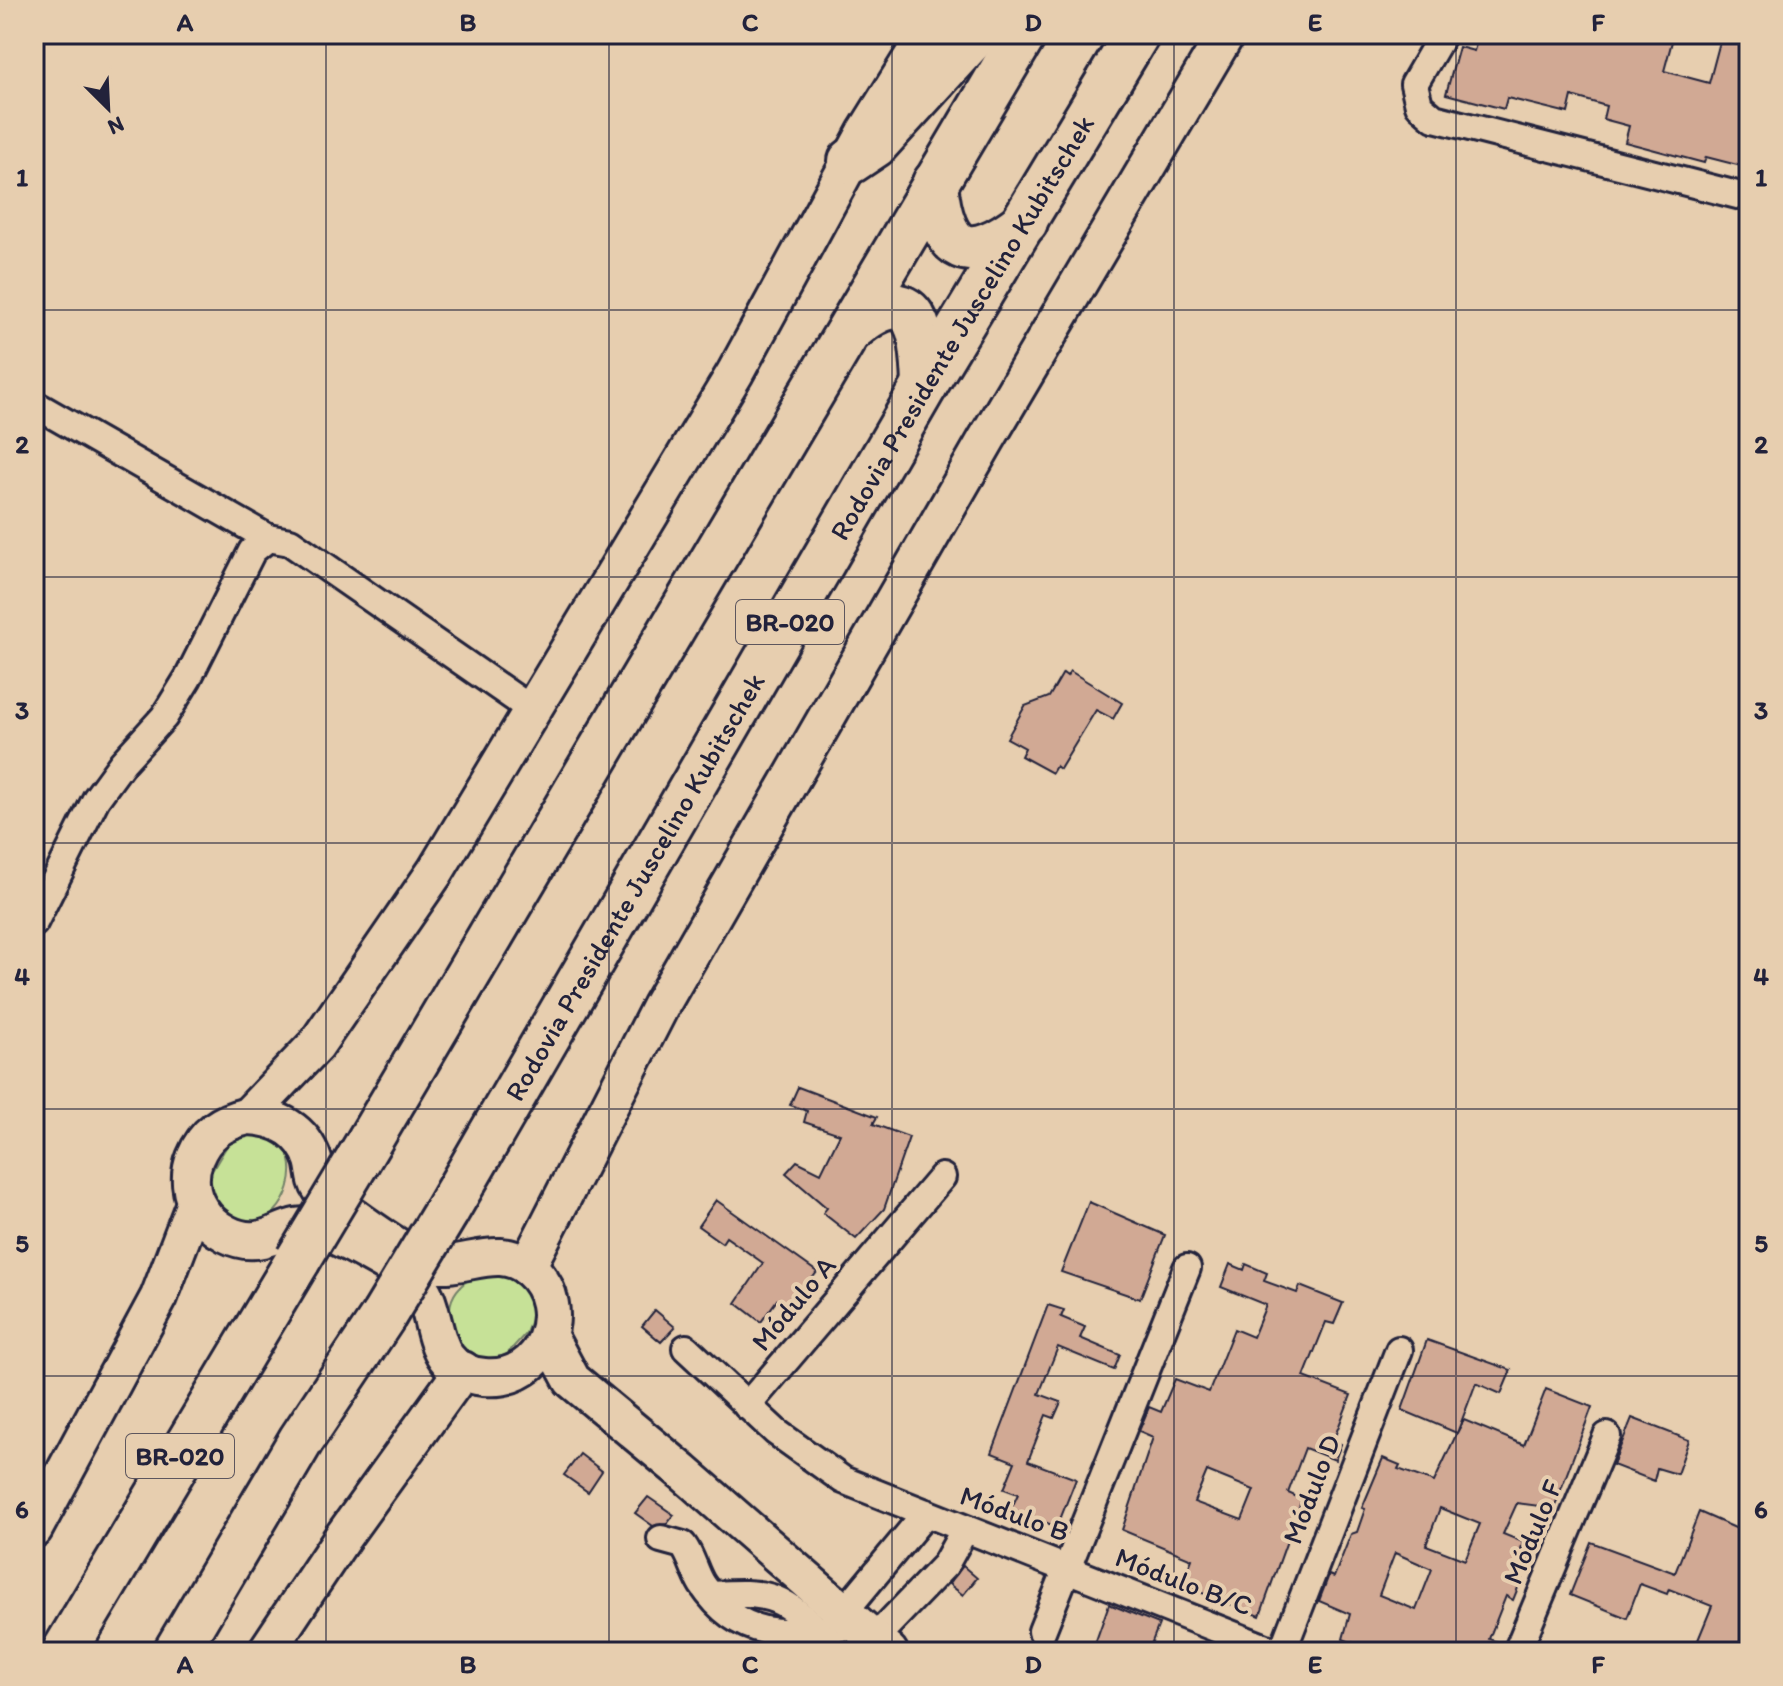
<svg xmlns="http://www.w3.org/2000/svg" width="1783" height="1686" font-family="Itim,sans-serif">
<style>
.green{fill:#c6e197;stroke:#748269;stroke-width:2}
.building{fill:#d1a994;stroke:#22223b;stroke-width:2;fill-rule:evenodd}
.lines{fill:none;stroke-linecap:round;stroke-linejoin:round}
.street-casing{stroke:#22223b;stroke-width:32}
.secondary-casing{stroke:#22223b;stroke-width:42}
.highway-casing{stroke:#22223b;stroke-width:50}
.street{stroke:#e7ceaf;stroke-width:26}
.secondary{stroke:#e7ceaf;stroke-width:36}
.highway{stroke:#e7ceaf;stroke-width:44}
.highway-bridge-casing{stroke:#22223b;stroke-width:50;stroke-linecap:butt}
.highway-bridge{stroke:#e7ceaf;stroke-width:44}
.grid{fill:none;stroke:#22223b;stroke-width:2;stroke-opacity:0.55}
.labels{text-anchor:middle;stroke-width:8;stroke-linejoin:round;paint-order:stroke}
.shield{fill:#e7ceaf;stroke:#5d565e;stroke-width:2}
.shield-label{font-size:26px;font-weight:bold;fill:#22223b}
.street-label{font-size:28px;fill:#22223b;stroke:#e7ceaf}
.neatline{fill:none;stroke:#22223b;stroke-width:3}
.grid-label{font-size:26px;text-anchor:middle;font-weight:bold;fill:#22223b}
</style>
<rect width="100%" height="100%" fill="#e7ceaf"/>
<filter id="ink" filterUnits="userSpaceOnUse"><feTurbulence type="fractalNoise" baseFrequency=".0125" numOctaves="2"/><feDisplacementMap in="SourceGraphic" scale="16" xChannelSelector="R" yChannelSelector="G"/><feConvolveMatrix kernelMatrix="1 2 1 2 8 2 1 2 1" color-interpolation-filters="sRGB"/></filter>
<g filter="url(#ink)">
<g class="green">
<path d="M243 1129C252 1131 266 1131 274 1136 308 1159 287 1220 250 1225 241 1226 228 1222 218 1220L206 1181 231 1139Z"/>
<path d="M489 1267 525 1277 535 1309 526 1333 507 1354 485 1363 464 1361C446 1313 437 1294 489 1267Z"/>
</g>
<g class="building">
<polygon points="1479,34 1674,34 1664,71 1709,83 1722,34 1749,34 1749,168 1706,157 1704,163 1625,142 1629,126 1603,119 1606,106 1572,96 1568,113 1507,98 1504,109 1446,94 1459,47 1474,51"/>
<polygon points="1070,671 1122,703 1113,719 1096,710 1060,769 1056,766 1052,773 1021,756 1025,748 1007,738 1025,706 1049,697 1063,673 1067,676"/>
<polygon points="798,1087 877,1117 873,1124 909,1137 884,1209 856,1239 823,1213 827,1208 786,1173 797,1161 821,1173 840,1134 804,1122 807,1111 790,1105"/>
<polygon points="716,1200 817,1272 787,1312 777,1300 761,1322 736,1303 763,1263 726,1237 722,1243 698,1226"/>
<polygon points="1089,1202 1165,1235 1140,1299 1061,1272"/>
<path d="M1230 1264 1244 1270 1246 1264 1267 1273 1264 1281 1297 1293 1300 1286 1343 1303 1334 1324 1326 1322 1304 1377 1351 1395 1333 1441 1341 1444 1335 1460 1305 1448 1288 1493 1302 1499 1260 1616 1182 1585 1192 1559 1122 1530 1153 1437 1139 1431 1149 1407 1161 1412 1175 1379 1209 1392 1234 1329 1253 1337 1266 1305 1221 1287ZM1207 1471 1254 1490 1242 1520 1194 1502Z"/>
<polygon points="1048,1305 1064,1310 1061,1317 1085,1327 1080,1338 1120,1355 1114,1370 1058,1347 1039,1394 1061,1402 1054,1418 1046,1415 1028,1461 1076,1479 1057,1527 1011,1509 1018,1494 1004,1489 1015,1462 992,1453"/>
<polygon points="655,1310 675,1327 661,1342 642,1326"/>
<path d="M1427 1340 1511 1370 1501 1394 1476 1383 1457 1433 1464 1420 1524 1445 1546 1389 1592 1407 1554 1508 1517 1503 1503 1534 1523 1542 1521 1549 1532 1553 1513 1600 1506 1596 1489 1639 1503 1644 1501 1652H1376L1343 1639 1350 1614 1319 1601 1329 1575 1334 1577 1351 1534 1357 1532 1365 1509 1362 1508 1383 1458 1400 1465 1398 1469 1434 1482 1457 1433 1402 1410ZM1440 1508 1480 1524 1465 1560 1426 1545ZM1395 1553 1432 1569 1416 1610 1379 1595Z"/>
<polygon points="1632,1418 1689,1440 1677,1474 1657,1468 1654,1481 1613,1465"/>
<polygon points="580,1454 602,1471 588,1492 564,1475"/>
<polygon points="648,1497 674,1515 667,1524 653,1526 635,1513"/>
<polygon points="1699,1512 1749,1534 1749,1620 1736,1652 1726,1652 1698,1640 1712,1606 1669,1589 1667,1594 1640,1584 1627,1618 1570,1595 1591,1542 1675,1573"/>
<polygon points="963,1566 977,1578 963,1595 949,1584"/>
<polygon points="1109,1604 1159,1624 1148,1652 1092,1652"/>
</g>
<g class="lines">
<g class="street-casing">
<g id="street">
<polyline points="1443,34 1414,84 1419,105 1434,118 1749,198"/>
<polyline points="34,404 268,538"/>
<polyline points="34,923 96,799 123,762 164,717 188,678 252,551 268,538 290,542 532,710"/>
<polyline points="686,1348 776,1432 843,1480 1276,1652"/>
<polyline points="747,1406 942,1177"/>
<path d="M661 1539 683 1545C692 1557 694 1571 702 1584 744 1647 794 1633 858 1625"/>
<path d="M712 1595C766 1592 778 1593 817 1630"/>
<polyline points="843,1613 926,1513"/>
<polyline points="1042,1631 1187,1268"/>
<polyline points="874,1639 945,1565 965,1529"/>
<polyline points="1282,1652 1399,1350"/>
<polyline points="1517,1652 1607,1436"/>
</g>
</g>
<g class="secondary-casing">
<g id="secondary">
<polyline points="248,1116 316,1045 435,872 735,373 866,132 927,34"/>
<path d="M248 1116C278 1117 303 1130 313 1160 316 1170 315 1181 321 1189 335 1206 404 1254 425 1261 460 1274 496 1240 530 1269 574 1308 544 1383 484 1377 421 1370 444 1307 414 1281 399 1269 338 1235 319 1229 293 1220 282 1235 262 1239 238 1245 212 1229 200 1210 190 1195 188 1175 195 1158 205 1133 222 1122 248 1116Z"/>
<polyline points="527,1267 660,1007 986,440 1226,34"/>
<polyline points="549,1337 572,1380 683,1472 889,1652"/>
<polyline points="34,1529 159,1297 195,1203"/>
<polyline points="266,1652 342,1538 463,1370"/>
</g>
</g>
<g class="highway-casing">
<g id="highway">
<polyline points="851,161 875,145 976,34"/>
<path d="M935 183C942 254 968 267 1025 222"/>
<path d="M849 331C914 275 923 325 925 385"/>
<polyline points="358,1160 1024,34"/>
<path id="s1" d="M446 1212 925 385 1137 34"/>
<polyline points="64,1652 298,1260"/>
<polyline points="176,1652 301,1440 384,1315"/>
</g>
</g>
<use href="#street" class="street"/>
<use href="#secondary" class="secondary"/>
<use href="#highway" class="highway"/>
<g class="highway-bridge-casing">
<g id="highway-bridge">
<polyline points="298,1260 358,1160"/>
<polyline points="384,1315 446,1212"/>
</g>
</g>
<use href="#highway-bridge" class="highway-bridge"/>
</g>
</g>
<path class="grid" d="M326 34V1652M609 34V1652M892 34V1652M1174 34V1652M1456 34V1652M34 310H1749M34 577H1749M34 843H1749M34 1109H1749M34 1376H1749"/>
<g class="labels">
<g class="shield">
<rect x="736" y="600" width="108" height="44" rx="6"/>
<rect x="126" y="1434" width="108" height="44" rx="6"/>
</g>
<g class="shield-label">
<text x="790" y="631">BR-020</text>
<text x="180" y="1465">BR-020</text>
</g>
<g class="street-label">
<text dy="10" stroke="none"><textPath href="#s1" startOffset="1024">Rodovia Presidente Juscelino Kubitschek</textPath></text>
<text dy="10" stroke="none"><textPath href="#s1" startOffset="376">Rodovia Presidente Juscelino Kubitschek</textPath></text>
<text transform="translate(793 1303) rotate(-50)" y="10">Módulo A</text>
<text transform="translate(1311 1489) rotate(-69)" y="10">Módulo D</text>
<text transform="translate(1015 1513) rotate(20)" y="10">Módulo B</text>
<text transform="translate(1532 1532) rotate(-67)" y="10">Módulo F</text>
<text transform="translate(1184 1581) rotate(21)" y="10">Módulo B/C</text>
</g>
</g>
<rect width="1783" height="1686" fill="none" stroke="#e7ceaf" stroke-width="88"/>
<g transform="translate(108 108) rotate(156)" stroke="#e7ceaf" stroke-width="6" paint-order="stroke">
<path d="M0-6L14 30L0 20L-14 30Z" fill="#22223b"/>
<text y="-12" font-size="22" font-weight="bold" text-anchor="middle" fill="#22223b">N</text>
</g>
<rect x="44" y="44" width="1695" height="1598" class="neatline"/>
<g class="grid-label">
<text x="185" y="31">A</text>
<text x="468" y="31">B</text>
<text x="750" y="31">C</text>
<text x="1033" y="31">D</text>
<text x="1315" y="31">E</text>
<text x="1598" y="31">F</text>
<text x="22" y="186">1</text>
<text x="1761" y="186">1</text>
<text x="22" y="453">2</text>
<text x="1761" y="453">2</text>
<text x="22" y="719">3</text>
<text x="1761" y="719">3</text>
<text x="22" y="985">4</text>
<text x="1761" y="985">4</text>
<text x="22" y="1252">5</text>
<text x="1761" y="1252">5</text>
<text x="22" y="1518">6</text>
<text x="1761" y="1518">6</text>
<text x="185" y="1673">A</text>
<text x="468" y="1673">B</text>
<text x="750" y="1673">C</text>
<text x="1033" y="1673">D</text>
<text x="1315" y="1673">E</text>
<text x="1598" y="1673">F</text>
</g>
</svg>
